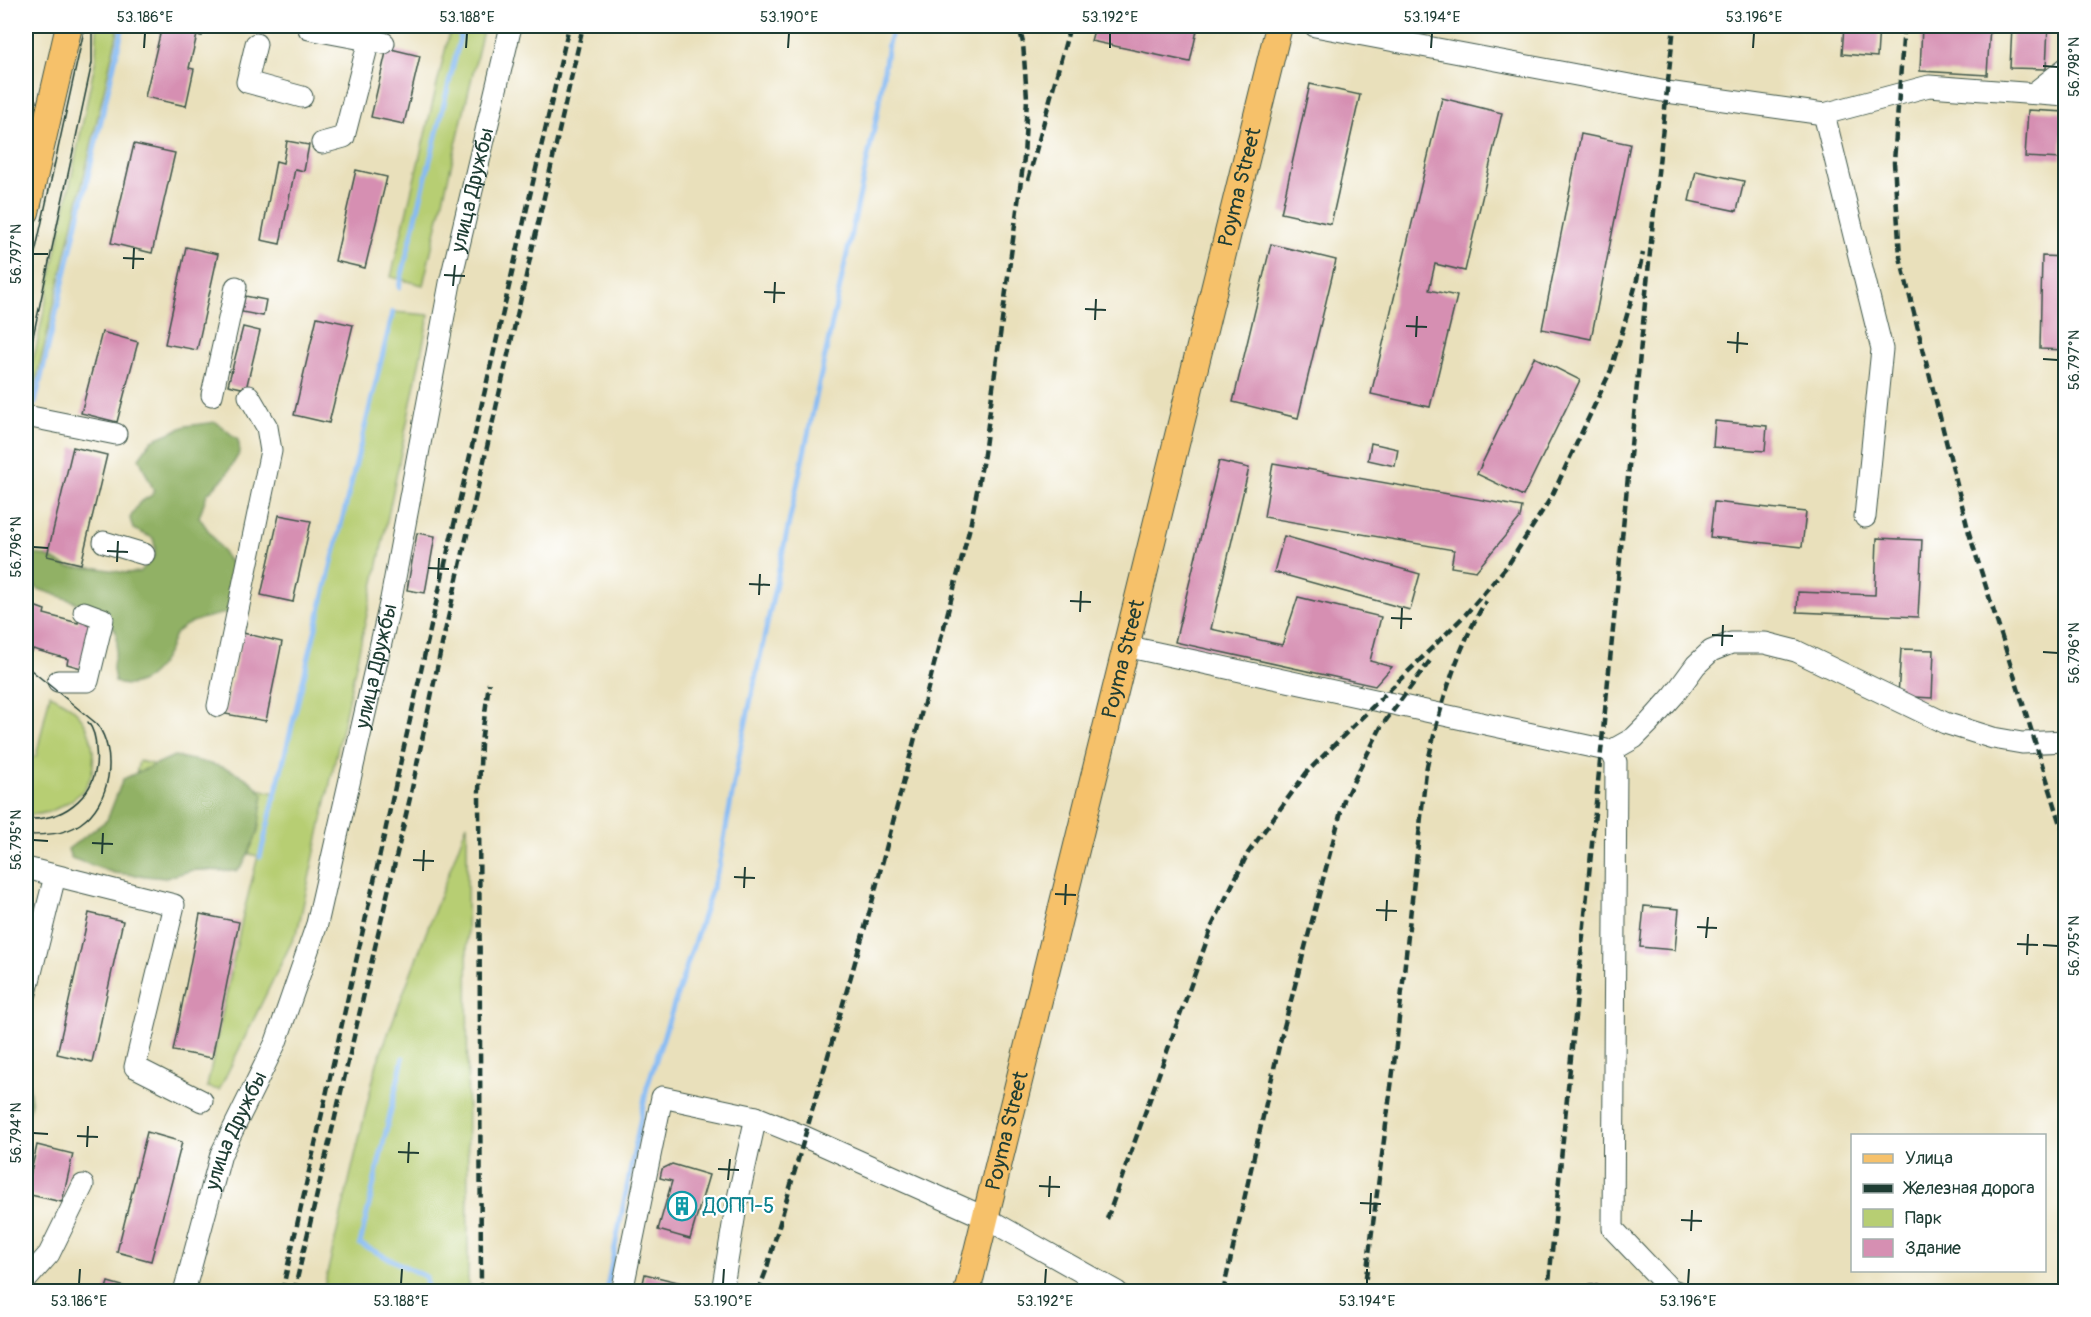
<svg xmlns="http://www.w3.org/2000/svg" width="2091" height="1317" font-family="Pangolin,sans-serif">
<style>
.green{fill:#b7ce73;stroke:#6b8654;stroke-width:1.5}
.forest{fill:#91b165;stroke:#58774c;stroke-width:1.5}
.lines{fill:none;stroke-linecap:round;stroke-linejoin:round}
.stream{stroke:#86bbf4;stroke-width:5}
.building{fill:#d68fb2}
.minor-casing{stroke:#3d5548;stroke-width:23}
.major-casing{stroke:#3d5548;stroke-width:28}
.minor{stroke:#fff;stroke-width:21}
.major{stroke:#f6c16b;stroke-width:26}
.tram{stroke:#1f3d34;stroke-width:1.5}
.rail{stroke:#1f3d34;stroke-width:4.5;stroke-dasharray:9 4.5;stroke-linecap:butt}
.ticks{fill:none;stroke:#1f3d34;stroke-width:2}
.labels{text-anchor:middle;stroke-width:4.5;stroke-linejoin:round;paint-order:stroke}
.street-label{font-size:21px;fill:#1f3d34;stroke:#fff}
.culture-label{font-size:21px;fill:#0d838f;stroke:#fff;text-anchor:start}
.neatline{fill:none;stroke:#1f3d34;stroke-width:2}
.ticks-label{font-size:15px;text-anchor:middle;fill:#1f3d34}
</style>
<rect width="100%" height="100%" fill="#fff"/>
<filter id="ink" filterUnits="userSpaceOnUse"><feTurbulence type="fractalNoise" baseFrequency=".0167" numOctaves="2"/><feDisplacementMap in="SourceGraphic" scale="12" xChannelSelector="R" yChannelSelector="G"/><feConvolveMatrix kernelMatrix="1 2 1 2 8 2 1 2 1" color-interpolation-filters="sRGB"/></filter>
<filter id="wash" filterUnits="userSpaceOnUse"><feTurbulence type="fractalNoise" baseFrequency=".008" numOctaves="4" result="noise"/><feDisplacementMap in="SourceGraphic" scale="24" xChannelSelector="R" yChannelSelector="G"/><feGaussianBlur stdDeviation="1.35" result="paint"/><feColorMatrix in="noise" values="0 0 0 0 0 0 0 0 0 0 0 0 0 0 0 0 0 1.4 0 .05"/><feComposite in="paint" operator="in"/></filter>
<g filter="url(#wash)">
<rect width="100%" height="100%" fill="#e9e0bb"/>
<g class="green">
<path d="M97 26H119L29 412C21 391 30 370 36 349L96 58Z"/>
<polygon points="451,26 484,26 423,285 391,277"/>
<polygon points="393,312 429,315 380,555 298,929 219,1090 207,1087 244,911 258,856 124,824 139,761 275,793"/>
<path d="M50 694C57 699 67 703 73 709 93 726 100 764 86 786 82 793 72 800 65 804 52 812 40 816 26 814V754L36 757Z"/>
<polygon points="467,824 468,1291 323,1291 377,1063"/>
</g>
<g class="forest">
<path d="M216 422 238 440 240 452 225 477 207 494 199 517 247 587 228 613C212 616 188 620 176 633 173 637 171 645 169 650 159 670 139 693 115 682 115 678 113 672 113 668 113 657 119 647 117 636 114 611 57 596 36 588L26 566 28 558 34 553 48 557 68 567 98 568 126 573 140 572C152 559 159 557 153 538L133 529 130 518 139 503 152 495 154 491 139 458 152 440 186 426Z"/>
<path d="M174 756C205 763 244 766 263 795L258 832 243 865 236 871 193 870 165 878 114 873 71 858 68 849 107 820 123 779Z"/>
<polygon points="26,1067 31,1102 26,1122"/>
</g>
<g class="lines">
<g class="stream">
<polyline points="399,287 463,26"/>
<polyline points="35,403 123,26"/>
<polyline points="26,442 28,431"/>
<polyline points="260,857 393,312"/>
<polyline points="403,1058 360,1244 426,1277 427,1292"/>
<polyline points="606,1292 647,1087 719,867 741,745 877,115 888,44 894,26"/>
</g>
</g>
<g id="blocks">
<g class="building">
<polygon points="162,26 204,26 202,36 197,35 189,68 194,69 186,106 145,97"/>
<polygon points="1095,26 1198,26 1190,62 1091,41"/>
<polygon points="1622,26 1639,26 1639,29 1622,27"/>
<polygon points="1844,26 1879,26 1877,57 1842,54"/>
<polygon points="1922,26 1990,26 1987,75 1920,71"/>
<polygon points="2012,26 2048,26 2046,69 2010,68"/>
<polygon points="387,48 420,56 404,124 371,117"/>
<polygon points="1310,84 1360,95 1331,224 1281,213"/>
<polygon points="1442,98 1502,113 1465,271 1435,264 1429,290 1457,296 1430,407 1371,394"/>
<polygon points="2028,110 2066,112 2066,134 2062,134 2061,159 2025,157"/>
<polygon points="1581,134 1630,144 1591,339 1542,329"/>
<polygon points="287,141 309,145 304,171 295,169 280,244 261,240 276,161 283,163"/>
<polygon points="134,144 175,153 152,253 111,243"/>
<polygon points="356,170 387,177 365,268 335,261"/>
<polygon points="1696,171 1744,181 1737,211 1689,201"/>
<polygon points="1271,244 1336,260 1298,418 1233,402"/>
<polygon points="186,247 218,254 197,350 165,344"/>
<polygon points="2042,256 2066,257 2066,350 2040,349"/>
<polygon points="245,296 266,300 263,316 242,312"/>
<polygon points="317,317 353,325 329,423 294,415"/>
<polygon points="243,327 260,331 246,389 228,385"/>
<polygon points="102,332 138,342 117,422 81,413"/>
<polygon points="1534,357 1580,380 1523,496 1477,474"/>
<polygon points="1715,421 1767,426 1765,451 1713,447"/>
<polygon points="1371,443 1398,449 1395,466 1368,460"/>
<polygon points="73,447 107,455 81,564 47,556"/>
<polygon points="1219,461 1249,468 1211,629 1282,645 1298,597 1381,617 1370,661 1392,667 1375,686 1175,642"/>
<polygon points="1273,463 1522,507 1520,518 1476,571 1451,567 1454,550 1264,517"/>
<polygon points="1714,502 1806,512 1802,547 1710,537"/>
<polygon points="279,515 311,521 293,602 261,595"/>
<polygon points="417,533 435,536 425,593 407,590"/>
<polygon points="1284,536 1420,574 1410,610 1274,572"/>
<polygon points="1877,538 1922,540 1918,617 1797,612 1798,592 1875,595"/>
<polygon points="34,606 45,610 44,614 78,623 79,617 93,621 81,668 67,664 68,659 33,649 32,652 26,651 26,637"/>
<polygon points="243,633 282,642 266,721 225,714"/>
<polygon points="1901,649 1934,650 1932,698 1898,696"/>
<polygon points="1644,906 1679,909 1675,950 1640,947"/>
<polygon points="89,913 123,921 92,1062 57,1054"/>
<polygon points="200,914 239,922 212,1058 173,1051"/>
<polygon points="147,1132 182,1142 151,1261 117,1252"/>
<polygon points="37,1145 73,1154 62,1202 26,1194"/>
<polygon points="672,1164 709,1175 690,1239 658,1230 672,1181 660,1178 662,1169"/>
<polygon points="645,1274 694,1286 693,1292 641,1292"/>
<polygon points="108,1282 140,1291 140,1292 105,1292"/>
<polygon points="1589,1284 1622,1288 1621,1292 1588,1292"/>
</g>
</g>
</g>
<g filter="url(#ink)">
<use href="#blocks" fill-opacity="0" stroke="#3d5548" stroke-width="1.5"/>
<g class="lines">
<g class="minor-casing">
<g id="minor">
<polyline points="1315,26 1667,92 1824,114 1929,86 2066,96"/>
<polyline points="309,29 384,43"/>
<polyline points="256,44 247,82 302,97"/>
<polyline points="2034,93 2066,68"/>
<polyline points="1824,114 1882,349 1865,517"/>
<polyline points="322,143 344,137 369,40"/>
<polyline points="212,395 236,287"/>
<polyline points="26,416 116,434"/>
<polyline points="104,542 144,554"/>
<polyline points="1125,646 1611,751 1616,762 1613,1229 1670,1289 1678,1292"/>
<polyline points="58,681 88,681 103,619 84,612"/>
<polyline points="218,706 271,451 267,427 249,396"/>
<polyline points="1611,751 1634,738 1649,723 1674,695 1696,665 1711,651 1731,643 1765,643 1796,651 1945,723 1993,738 2022,743 2066,741"/>
<polyline points="26,868 174,905 135,1067 202,1101"/>
<polyline points="26,993 55,876"/>
<polyline points="26,1280 49,1254 83,1185"/>
<path id="s1" d="M184 1292 221 1154 276 1042 317 924 391 599 450 283 511 26"/>
<polyline points="622,1292 662,1097 756,1117 805,1137 984,1217 1117,1292"/>
<polyline points="722,1292 736,1207 756,1117"/>
</g>
</g>
<g class="major-casing">
<g id="major">
<polyline points="26,212 69,26"/>
<path id="s2" d="M967 1292 1279 26"/>
</g>
</g>
<use href="#minor" class="minor"/>
<use href="#major" class="major"/>
<g class="tram">
<polyline points="26,294 85,26"/>
<polyline points="26,369 92,63 92,32"/>
<path d="M26 666 97 724C118 753 111 803 80 824 64 835 44 835 26 835"/>
<path d="M26 819C67 821 101 792 96 749 96 739 94 730 88 722"/>
</g>
<g class="rail">
<polyline points="1904,26 1894,162 1900,257 1969,533 2066,840"/>
<polyline points="1028,180 1070,26"/>
<polyline points="1107,1219 1212,926 1248,853 1307,772 1465,615 1508,565 1552,496 1611,370 1636,284 1643,253"/>
<polyline points="282,1292 444,568 569,26"/>
<polyline points="294,1292 410,798 441,649 583,26"/>
<polyline points="481,1292 479,791 481,743 489,683"/>
<polyline points="758,1292 766,1271 870,910 970,527 984,454 1024,158 1027,98 1023,43 1019,26"/>
<polyline points="1223,1292 1280,1042 1344,800 1381,727 1432,658"/>
<path d="M1364 1292 1394 1064 1426 771C1438 713 1455 652 1486 601"/>
<polyline points="1548,1292 1656,191 1674,26"/>
</g>
</g>
</g>
<path class="ticks" d="M144 48 145 33M466 48 467 33M788 48 789 33M1110 48V33M1431 48 1432 33M1753 48 1754 33M2043 66 2058 67M33 254H48M123 258 144 259M133 269 134 248M444 275 465 276M453 286 455 265M764 292 785 293M774 303 775 282M1085 309 1106 310M1095 320 1096 299M1406 326 1427 327M1416 337 1417 316M1727 342 1748 344M1737 353 1738 332M2043 359 2058 360M33 547 48 548M107 551 128 552M117 562 118 541M428 568 449 569M438 579 439 558M749 584 770 585M759 595 760 574M1070 601 1091 602M1080 612 1081 591M1391 618 1412 619M1401 629 1402 608M1712 635 1733 636M1722 646 1723 625M2043 652 2058 653M33 840 48 841M92 843 113 844M102 854 103 833M413 860 434 861M423 871 424 850M734 877 755 878M744 888 745 867M1055 894 1076 895M1065 905 1066 884M1376 910 1397 911M1386 921 1387 900M1697 927 1717 928M1706 938 1708 917M2017 944 2038 945M2043 945 2058 946M2027 955 2028 934M33 1133 48 1134M77 1136 98 1137M87 1147 88 1126M398 1152 419 1153M408 1163 409 1142M718 1169 739 1170M728 1180 730 1159M1039 1186 1060 1187M1049 1197 1050 1176M1360 1203 1381 1204M1370 1214 1371 1193M1681 1220 1702 1221M1691 1231 1692 1210M79 1284 80 1269M401 1284 402 1269M723 1284 724 1269M1045 1284 1046 1269M1367 1284V1269M1688 1284 1689 1269"/>
<defs>
<g id="building-ring" transform="scale(1.5)"><circle r="9.5" fill="#fff" stroke="#0f9aa8" stroke-width="1.5"/><path d="M-4-6H4V6H1V3H-1V6H-4ZM-2.5-4.3h1.7v1.8h-1.7ZM.8-4.3h1.7v1.8H.8ZM-2.5-1h1.7V.8h-1.7ZM.8-1h1.7V.8H.8Z" fill="#0f9aa8"/></g>
</defs>
<g fill-rule="evenodd">
<use href="#building-ring" x="682" y="1206"/>
</g>
<g class="labels">
<g class="street-label">
<text dy="7" stroke="none"><textPath href="#s2" startOffset="1138">Poyma Street</textPath></text>
<text dy="7" stroke="none"><textPath href="#s1" startOffset="1143">улица Дружбы</textPath></text>
<text dy="7" stroke="none"><textPath href="#s2" startOffset="652">Poyma Street</textPath></text>
<text dy="7" stroke="none"><textPath href="#s1" startOffset="657">улица Дружбы</textPath></text>
<text dy="7" stroke="none"><textPath href="#s2" startOffset="166">Poyma Street</textPath></text>
<text dy="7" stroke="none"><textPath href="#s1" startOffset="170">улица Дружбы</textPath></text>
</g>
<g class="culture-label">
<text x="703" y="1213">ДОПП-5</text>
</g>
</g>
<rect width="2091" height="1317" fill="none" stroke="#fff" stroke-width="66"/>
<rect x="1851" y="1134" width="195" height="138" fill="#ffffff" stroke="#a5b1ae" stroke-width="1.5"/>
<rect x="1863" y="1154" width="30" height="9" fill="#f6c16b" stroke="#a5b1ae" stroke-width="1.5"/>
<text x="1905" y="1164" font-size="18" fill="#1f3d34">Улица</text>
<rect x="1863" y="1184" width="30" height="9" fill="#1f3d34" stroke="#a5b1ae" stroke-width="1.5"/>
<text x="1905" y="1194" font-size="18" fill="#1f3d34">Железная дорога</text>
<rect x="1863" y="1209" width="30" height="18" fill="#b7ce73" stroke="#a5b1ae" stroke-width="1.5"/>
<text x="1905" y="1224" font-size="18" fill="#1f3d34">Парк</text>
<rect x="1863" y="1239" width="30" height="18" fill="#d68fb2" stroke="#a5b1ae" stroke-width="1.5"/>
<text x="1905" y="1254" font-size="18" fill="#1f3d34">Здание</text>
<rect x="33" y="33" width="2025" height="1251" class="neatline"/>
<g class="ticks-label">
<text x="145" y="22">53.186°E</text>
<text x="467" y="22">53.188°E</text>
<text x="789" y="22">53.190°E</text>
<text x="1110" y="22">53.192°E</text>
<text x="1432" y="22">53.194°E</text>
<text x="1754" y="22">53.196°E</text>
<text transform="translate(2074 67) rotate(-90)" y="5">56.798°N</text>
<text transform="translate(16 254) rotate(-90)" y="5">56.797°N</text>
<text transform="translate(2074 360) rotate(-90)" y="5">56.797°N</text>
<text transform="translate(16 547) rotate(-90)" y="5">56.796°N</text>
<text transform="translate(2074 653) rotate(-90)" y="5">56.796°N</text>
<text transform="translate(16 840) rotate(-90)" y="5">56.795°N</text>
<text transform="translate(2074 946) rotate(-90)" y="5">56.795°N</text>
<text transform="translate(16 1133) rotate(-90)" y="5">56.794°N</text>
<text x="79" y="1306">53.186°E</text>
<text x="401" y="1306">53.188°E</text>
<text x="723" y="1306">53.190°E</text>
<text x="1045" y="1306">53.192°E</text>
<text x="1367" y="1306">53.194°E</text>
<text x="1688" y="1306">53.196°E</text>
</g>
</svg>
